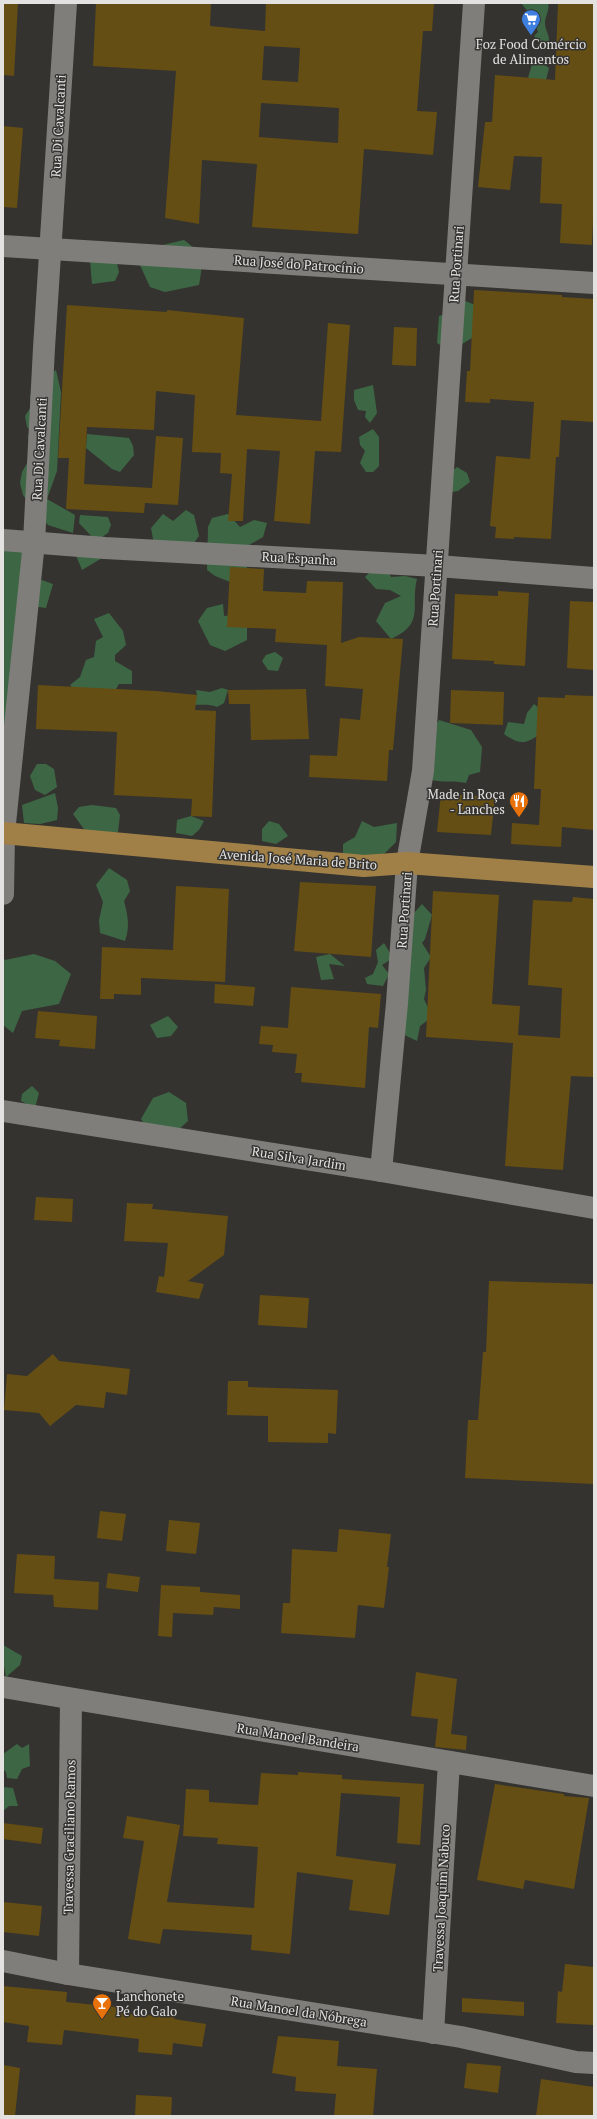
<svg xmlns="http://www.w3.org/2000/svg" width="597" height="2119" font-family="'PT Serif',serif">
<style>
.green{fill:#3d6744}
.building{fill:#654e13;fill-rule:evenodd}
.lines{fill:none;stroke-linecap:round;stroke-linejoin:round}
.minor{stroke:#807e7b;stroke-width:22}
.major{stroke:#a18047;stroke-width:22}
.labels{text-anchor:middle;stroke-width:3;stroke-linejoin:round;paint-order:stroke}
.poi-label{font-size:13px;fill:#e3e2e0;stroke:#343330}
.street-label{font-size:13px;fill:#e3e2e0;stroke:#343330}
</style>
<rect width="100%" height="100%" fill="#343330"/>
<g class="green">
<path d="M521 3H548C550 10 545 16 545 23 545 30 550 35 549 43L540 45 534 36 538 32 536 26 527 22 529 13Z"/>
<polygon points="532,64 543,64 549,68 545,84 533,84 528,78"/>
<path d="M184 240C204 255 203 262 199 285L165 292 150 287 139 263 154 247Z"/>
<polygon points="115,255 119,272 115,281 92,284 90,260"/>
<path d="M463 300 475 305 473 337C462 345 450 352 437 343L439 316 447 314Z"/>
<polygon points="56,370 61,392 57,471 47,499 75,515 73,533 48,525 30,505 23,495 20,483 22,472 30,458 28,435 34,433 27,427 25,416 31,407 30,396 43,379"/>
<polygon points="373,385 377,413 370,423 365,417 366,411 358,410 354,400 354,390"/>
<polygon points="373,429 379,437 379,466 373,472 366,472 360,463 365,451 360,445 359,437"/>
<polygon points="87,434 129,438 133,446 134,455 120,472 112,469 86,448"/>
<polygon points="457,467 467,473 470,482 458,491 446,493 451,472"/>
<polygon points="186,510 194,515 199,536 186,554 160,552 153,539 151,528 163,514 173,521"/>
<polygon points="228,514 240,527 254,520 267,523 263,537 249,545 250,561 238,585 215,576 207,570 208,527 212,518"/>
<polygon points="80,515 108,517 111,525 108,533 96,541 79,523"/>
<polygon points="3,543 25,543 39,579 53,584 46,608 25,605 3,817"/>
<polygon points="75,553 102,558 82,570"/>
<path d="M375 567 387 568 391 577 405 576 417 579C410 607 426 623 391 639L376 621 385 603 401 596 390 590 376 589 365 577Z"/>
<polygon points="223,604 224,616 234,615 247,625 247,640 225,651 210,645 198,621 207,608"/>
<polygon points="109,613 123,631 126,645 115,655 115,661 132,671 132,684 119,684 111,697 76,692 70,685 80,677 86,660 94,657 96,641 103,637 94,619"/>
<polygon points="275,652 283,658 278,671 268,670 262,661 266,655"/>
<path d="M222 688 228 690 224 703 217 707C208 703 201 706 191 704L197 695 196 690 210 692Z"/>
<path d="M534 704 544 712 543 732C526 744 521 746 504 734L508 722 524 724 527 713Z"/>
<path d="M439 720 471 730 482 747 480 772 469 775 466 783C454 780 443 783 431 780L432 732Z"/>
<polygon points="37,764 46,764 54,769 57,787 45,795 35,790 30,776"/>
<polygon points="55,793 58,808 57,820 40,824 24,823 22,805"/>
<polygon points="92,805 116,808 120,815 118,832 105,835 86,832 73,814 79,807"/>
<polygon points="191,816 204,821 199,830 192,836 176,833 177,820"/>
<polygon points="269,821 279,824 288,836 276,844 262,841 262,829"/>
<polygon points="362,821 374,827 397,823 396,842 385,853 365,864 343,854 343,844 355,837"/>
<path d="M109 868 127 880 130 891 124 901C128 916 130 927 125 941L100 933 99 920 103 902 96 885Z"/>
<polygon points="422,904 432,915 425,939 422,943 431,957 424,968 426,990 424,999 429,1010 428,1020 420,1026 417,1041 396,1031 406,922"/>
<polygon points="384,943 393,958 382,965 389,974 383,986 367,984 365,978 373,974 378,962 376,950"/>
<polygon points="34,954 55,961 71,974 59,1004 22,1011 13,1033 3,1025 3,958 5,960"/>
<polygon points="330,954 345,966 329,964 334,979 321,980 316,957"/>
<polygon points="168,1016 178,1027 171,1036 157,1038 150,1025"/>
<polygon points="32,1086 39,1093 35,1108 21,1101 22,1094"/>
<polygon points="169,1092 186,1103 188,1121 177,1131 149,1131 141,1119 153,1098"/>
<polygon points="3,1645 22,1656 20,1665 6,1677 3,1661"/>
<polygon points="17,1744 22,1748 29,1744 30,1766 22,1769 17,1779 7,1778 6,1772 3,1769 3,1754"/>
<polygon points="3,1787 13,1788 18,1806 9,1806 3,1811"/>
</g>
<g class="building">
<polygon points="3,3 18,3 14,76 3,75"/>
<path d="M96 3H211L210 26 265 31 266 3H434L432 31H423L417 111 437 112 433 155 364 149 358 234 252 227 257 164 202 160 199 224 165 218 176 71 93 66ZM264 46 300 48 298 82 262 80ZM261 103 339 108 338 143 259 137Z"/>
<polygon points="558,3 594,3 594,196 592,245 560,243 562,204 540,203 542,157 514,156 510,190 478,187 485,122 492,122 495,75 555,80"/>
<polygon points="3,126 23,128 17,208 3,207"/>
<polygon points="474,290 562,295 562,297 594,299 594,422 561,420 559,457 556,457 551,539 514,537 514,539 495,538 496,527 490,526 496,456 530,459 534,402 490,399 490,403 465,402 467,371 470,371"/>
<polygon points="67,305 167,312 167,310 244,318 236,415 321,421 328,323 350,325 341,452 315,451 310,524 274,521 280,451 247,449 243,521 228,521 232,474 220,473 221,453 192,452 195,395 156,391 154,430 87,427 84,484 152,488 156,436 183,438 178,505 145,503 144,513 66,509 69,458 58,458"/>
<polygon points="394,327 417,328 416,366 392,365"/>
<polygon points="230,567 264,569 263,591 306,593 307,581 343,582 341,643 359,637 403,639 393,750 389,750 387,781 309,777 310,755 337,756 340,718 360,720 363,689 325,686 327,645 275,642 276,629 227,627"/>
<polygon points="498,591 529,593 525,666 494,664 494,661 452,659 455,594 498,596"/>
<polygon points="570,601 594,602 594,670 567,668"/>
<polygon points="38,685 156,691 197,695 195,710 216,711 212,817 191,816 192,799 114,795 117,732 36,729"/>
<polygon points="306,689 309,739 251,740 250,704 229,704 228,690"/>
<polygon points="451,690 504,692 503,725 450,723"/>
<polygon points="565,695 594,696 594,830 562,827 561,847 511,844 512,823 539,825 541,789 534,789 538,697 565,698"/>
<polygon points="441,794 495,797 491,835 437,832"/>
<polygon points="300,882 376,886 371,957 294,951"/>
<polygon points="176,886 229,889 225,982 141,978 141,995 114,994 114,999 100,999 102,947 173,950"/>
<polygon points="433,891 499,895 492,1004 520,1006 518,1035 560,1038 562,988 528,985 533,900 572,902 573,897 594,899 594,1077 571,1076 563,1170 505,1166 513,1043 426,1037"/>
<polygon points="215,984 255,987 253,1006 214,1003"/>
<polygon points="291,987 381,994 378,1028 369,1027 365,1088 301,1082 302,1073 295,1073 297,1054 272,1052 273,1045 259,1044 261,1026 288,1028"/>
<polygon points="38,1011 97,1016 95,1049 59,1046 60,1040 35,1038"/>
<polygon points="36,1197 73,1199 72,1222 34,1220"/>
<polygon points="127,1203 153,1204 152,1209 228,1216 224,1255 188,1281 204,1284 199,1299 156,1292 159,1276 164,1277 168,1243 124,1241"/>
<polygon points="489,1281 594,1284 594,1484 465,1478 468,1420 478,1420 483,1352 486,1352"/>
<polygon points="260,1295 309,1298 307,1328 258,1325"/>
<polygon points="53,1354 59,1361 130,1369 127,1395 106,1392 104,1408 76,1405 50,1426 39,1413 4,1410 7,1374 27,1376"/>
<polygon points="228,1381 248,1381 248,1387 338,1390 336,1434 328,1433 328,1443 268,1442 268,1416 227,1415"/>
<polygon points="100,1511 126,1514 122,1541 97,1538"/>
<polygon points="169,1520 200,1523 196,1554 166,1551"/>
<polygon points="339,1529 391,1534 387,1567 389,1567 384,1608 358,1605 355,1638 281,1633 283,1603 290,1603 292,1549 337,1552"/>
<polygon points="17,1554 55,1556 54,1579 99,1582 98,1610 54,1607 53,1595 14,1593"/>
<polygon points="108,1573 140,1577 138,1592 106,1588"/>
<polygon points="161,1585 200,1587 200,1592 240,1595 240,1609 214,1607 213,1615 173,1613 172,1637 158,1636"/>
<polygon points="416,1672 457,1679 451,1734 467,1736 466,1750 435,1747 438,1719 411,1716"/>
<polygon points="298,1772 342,1775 342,1779 424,1784 420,1845 397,1843 400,1797 341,1793 336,1856 396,1864 389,1915 349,1910 353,1880 297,1872 290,1954 251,1950 252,1935 163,1929 160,1944 128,1939 144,1841 123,1838 127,1816 180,1825 167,1902 254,1908 258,1847 217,1844 218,1838 183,1836 186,1789 209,1790 209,1802 258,1805 261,1773 298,1775"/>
<polygon points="495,1784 564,1794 564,1796 589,1798 574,1889 525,1880 523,1889 477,1880"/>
<polygon points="3,1823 43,1828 41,1844 3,1839"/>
<polygon points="3,1902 42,1906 39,1936 3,1932"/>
<polygon points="565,1964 594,1967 594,2025 556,2023 558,1991 562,1992"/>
<polygon points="3,1986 67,1992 66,2002 117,2007 117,2013 175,2017 174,2019 206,2024 202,2047 173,2043 172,2055 138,2052 139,2039 64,2030 62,2045 27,2042 29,2026 3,2022"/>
<polygon points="462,1998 524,2002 524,2016 462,2012"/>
<polygon points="278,2036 339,2041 337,2066 377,2069 373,2116 334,2116 336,2094 295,2091 296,2077 272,2073"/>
<polygon points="467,2063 501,2066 498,2093 464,2088"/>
<polygon points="3,2065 20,2068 15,2116 3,2116"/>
<polygon points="541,2079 594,2087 594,2116 536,2116"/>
<polygon points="136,2095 172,2097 171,2116 135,2116"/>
</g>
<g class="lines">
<g class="minor">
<polyline points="3,246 594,283"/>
<polyline points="3,540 105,548 437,566 594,578"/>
<polyline points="3,894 4,833 34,542 44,348 66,3"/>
<polyline points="3,1111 381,1171 594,1208"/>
<polyline points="381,1171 397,1003 407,863 423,771 474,3"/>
<polyline points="3,1687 594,1786"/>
<polyline points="3,1961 68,1974 461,2037 576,2062 594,2063"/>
<polyline points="68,1974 71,1700"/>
<polyline points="433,2033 449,1762"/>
</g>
<polyline class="major" points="3,833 364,866 407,863 594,877"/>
</g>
<defs>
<g id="supermarket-pin" transform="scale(1)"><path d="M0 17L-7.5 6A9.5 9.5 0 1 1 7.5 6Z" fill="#3f7fe0" stroke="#343330"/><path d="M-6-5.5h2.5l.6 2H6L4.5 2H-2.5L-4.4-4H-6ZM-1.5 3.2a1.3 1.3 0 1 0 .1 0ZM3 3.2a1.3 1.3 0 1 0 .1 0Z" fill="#fff"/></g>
<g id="restaurant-pin" transform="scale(1)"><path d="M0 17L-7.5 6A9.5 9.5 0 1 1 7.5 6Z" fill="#e8710a" stroke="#343330"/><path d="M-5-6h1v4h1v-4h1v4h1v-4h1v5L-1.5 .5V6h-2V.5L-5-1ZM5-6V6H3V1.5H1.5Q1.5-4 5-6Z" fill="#fff"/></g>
<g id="bar-pin" transform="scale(1)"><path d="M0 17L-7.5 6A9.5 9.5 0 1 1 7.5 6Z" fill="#e8710a" stroke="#343330"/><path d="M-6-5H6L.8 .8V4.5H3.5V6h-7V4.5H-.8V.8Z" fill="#fff"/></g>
</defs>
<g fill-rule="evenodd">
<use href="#supermarket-pin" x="531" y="19"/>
<use href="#restaurant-pin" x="519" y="801"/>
<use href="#bar-pin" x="102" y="2003"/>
</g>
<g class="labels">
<g class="poi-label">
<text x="531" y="49">Foz Food Comércio<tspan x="531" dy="15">de Alimentos</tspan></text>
<text x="505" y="799" text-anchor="end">Made in Roça<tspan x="505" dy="15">- Lanches</tspan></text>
<text x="116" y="2001" text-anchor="start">Lanchonete<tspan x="116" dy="15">Pé do Galo</tspan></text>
</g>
<g class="street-label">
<text transform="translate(58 126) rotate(-87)" y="5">Rua Di Cavalcanti</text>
<text transform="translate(299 264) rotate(4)" y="5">Rua José do Patrocínio</text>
<text transform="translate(456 264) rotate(-86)" y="5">Rua Portinari</text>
<text transform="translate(39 449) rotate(-87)" y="5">Rua Di Cavalcanti</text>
<text transform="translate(299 558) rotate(3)" y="5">Rua Espanha</text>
<text transform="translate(435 588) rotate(-86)" y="5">Rua Portinari</text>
<text transform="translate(298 859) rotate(4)" y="5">Avenida José Maria de Brito</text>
<text transform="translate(404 910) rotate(-86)" y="5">Rua Portinari</text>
<text transform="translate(299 1158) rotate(9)" y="5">Rua Silva Jardim</text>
<text transform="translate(298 1737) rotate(9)" y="5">Rua Manoel Bandeira</text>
<text transform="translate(69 1837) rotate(-89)" y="5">Travessa Graciliano Ramos</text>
<text transform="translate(441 1898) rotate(-87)" y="5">Travessa Joaquim Nabuco</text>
<text transform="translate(299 2011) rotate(9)" y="5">Rua Manoel da Nóbrega</text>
</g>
</g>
<rect width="597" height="2119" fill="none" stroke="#e3e2e0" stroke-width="8"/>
</svg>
